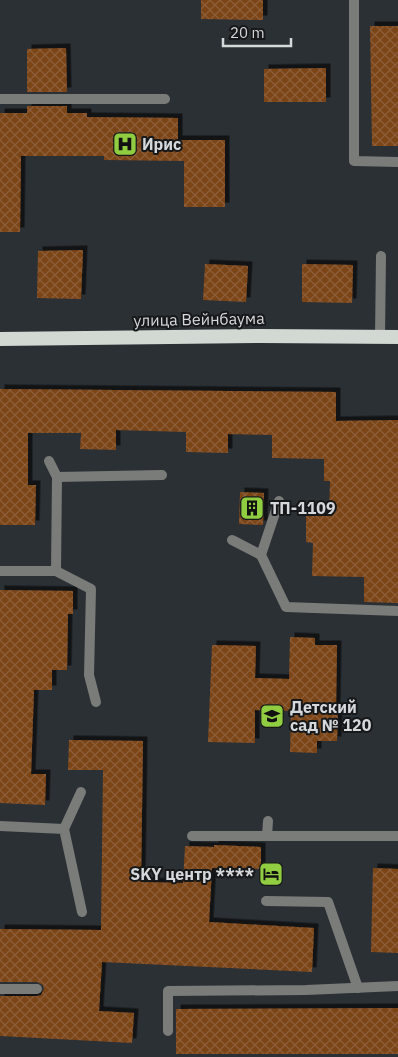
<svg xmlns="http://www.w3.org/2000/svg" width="398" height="1057" font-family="'IBM Plex Sans',sans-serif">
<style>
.building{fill:url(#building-cross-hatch);filter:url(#shadow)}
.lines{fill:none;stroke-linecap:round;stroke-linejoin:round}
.service{stroke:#797c79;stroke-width:10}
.minor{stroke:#797c79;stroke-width:10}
.trunk{stroke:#d2d8d2;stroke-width:14}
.labels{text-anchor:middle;stroke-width:4;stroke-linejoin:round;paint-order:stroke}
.poi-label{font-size:16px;font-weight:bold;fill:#d6d9dc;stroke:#16181a;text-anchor:start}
.street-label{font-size:16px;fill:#d6d9dc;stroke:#16181a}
</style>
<defs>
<pattern id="building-cross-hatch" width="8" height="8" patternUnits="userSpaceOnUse" patternTransform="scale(1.25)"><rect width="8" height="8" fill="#7b4418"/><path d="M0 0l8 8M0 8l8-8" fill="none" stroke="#8d5e39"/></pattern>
<filter id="shadow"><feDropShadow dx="4.5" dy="-4.5" stdDeviation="0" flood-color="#0009"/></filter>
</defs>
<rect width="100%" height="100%" fill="#2b3035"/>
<g class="building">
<polygon points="201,0 263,0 263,20 201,19"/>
<polygon points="370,26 398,26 398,146 372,146"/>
<polygon points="66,48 67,92 27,92 27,49"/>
<polygon points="326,68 326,102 264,102 264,69"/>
<polygon points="27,106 67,106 67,113 87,113 87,117 178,118 178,140 225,140 225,207 184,207 184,161 104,160 104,156 21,156 20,232 0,232 0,113 27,113"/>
<polygon points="83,250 81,299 37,298 38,251"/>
<polygon points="205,264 248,266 246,302 203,300"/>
<polygon points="302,264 353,265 352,303 302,302"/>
<polygon points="0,389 336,392 336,421 398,420 398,603 364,602 364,577 312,576 313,543 306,542 306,516 329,516 330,481 324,481 324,459 272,458 272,435 228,434 228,453 186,452 186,432 116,430 116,450 80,449 81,433 28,433 28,485 36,485 35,525 0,525"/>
<polygon points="240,492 264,493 263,525 239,524"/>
<polygon points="0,590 73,591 73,614 68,614 67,670 52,670 52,690 34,690 31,774 46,774 45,805 0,803"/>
<polygon points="290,637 315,638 315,645 337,645 336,708 338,708 337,741 317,741 317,753 290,752 291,711 255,710 255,743 208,742 212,645 256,646 255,678 289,679"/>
<polygon points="69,740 143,741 141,882 183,883 185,846 214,847 214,845 261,847 261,869 212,868 209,922 314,928 312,972 102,962 99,1011 134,1013 132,1043 0,1036 0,996 37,996 41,995 44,989 43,985 37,982 0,982 0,929 101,930 103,770 68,770"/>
<polygon points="373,868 398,869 398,953 371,952"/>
<polygon points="398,1008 398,1054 176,1054 176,1009"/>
</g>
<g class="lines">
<g class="service">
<polyline points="354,0 354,161 398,162"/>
<polyline points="380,337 381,256"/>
<polyline points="57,477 162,475"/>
<polyline points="279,501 261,555 286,607 398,611"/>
<polyline points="232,540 261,555"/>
<polyline points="0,571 56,571 57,477 49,461"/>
<polyline points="56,571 91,589 89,675 96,702"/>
<polyline points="0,826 64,829 82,912"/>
<polyline points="64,829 81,792"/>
<polyline points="192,836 398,836"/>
<polyline points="267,836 268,821"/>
<polyline points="266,901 328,902 358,988"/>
<polyline points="0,989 37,989"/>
<polyline points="168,1031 168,991 306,990 398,986"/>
</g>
<polyline class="minor" points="0,99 165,99"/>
<polyline class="trunk" points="0,339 261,336 398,337"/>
</g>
<defs>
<g id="hospital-square" transform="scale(1.25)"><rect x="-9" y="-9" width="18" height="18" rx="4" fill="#90cd40" stroke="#16181a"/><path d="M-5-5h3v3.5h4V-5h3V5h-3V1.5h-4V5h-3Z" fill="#111"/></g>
<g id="building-square" transform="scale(1.25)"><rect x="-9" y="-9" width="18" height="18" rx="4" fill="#90cd40" stroke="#16181a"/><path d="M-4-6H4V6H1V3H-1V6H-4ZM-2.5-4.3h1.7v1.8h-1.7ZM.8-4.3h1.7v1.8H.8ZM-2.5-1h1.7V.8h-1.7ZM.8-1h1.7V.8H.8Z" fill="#111"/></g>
<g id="school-square" transform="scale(1.25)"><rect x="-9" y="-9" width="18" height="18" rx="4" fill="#90cd40" stroke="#16181a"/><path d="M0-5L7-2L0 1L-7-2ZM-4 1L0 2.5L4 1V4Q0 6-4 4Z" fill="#111"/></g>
<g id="hotel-square" transform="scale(1.25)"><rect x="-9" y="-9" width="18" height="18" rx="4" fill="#90cd40" stroke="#16181a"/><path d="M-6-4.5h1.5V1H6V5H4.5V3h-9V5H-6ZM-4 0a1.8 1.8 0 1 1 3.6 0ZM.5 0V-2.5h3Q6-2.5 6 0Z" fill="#111"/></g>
</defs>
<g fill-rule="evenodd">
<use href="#hospital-square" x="125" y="144"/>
<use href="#building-square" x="252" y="508"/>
<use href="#school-square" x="272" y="716"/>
<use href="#hotel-square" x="271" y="874"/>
</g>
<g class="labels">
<g class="poi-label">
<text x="142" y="150">Ирис</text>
<text x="270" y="514">ТП-1109</text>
<text x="290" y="713">Детский<tspan x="290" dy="18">сад № 120</tspan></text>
<text x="254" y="880" text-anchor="end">SKY центр ****</text>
</g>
<g class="street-label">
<text transform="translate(199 319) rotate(-1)" y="6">улица Вейнбаума</text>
</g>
</g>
<path d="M223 38v8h68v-8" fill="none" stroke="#d6d9dc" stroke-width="2.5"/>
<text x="230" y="38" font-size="15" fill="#d6d9dc" stroke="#16181a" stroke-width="4" paint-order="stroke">20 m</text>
</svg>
